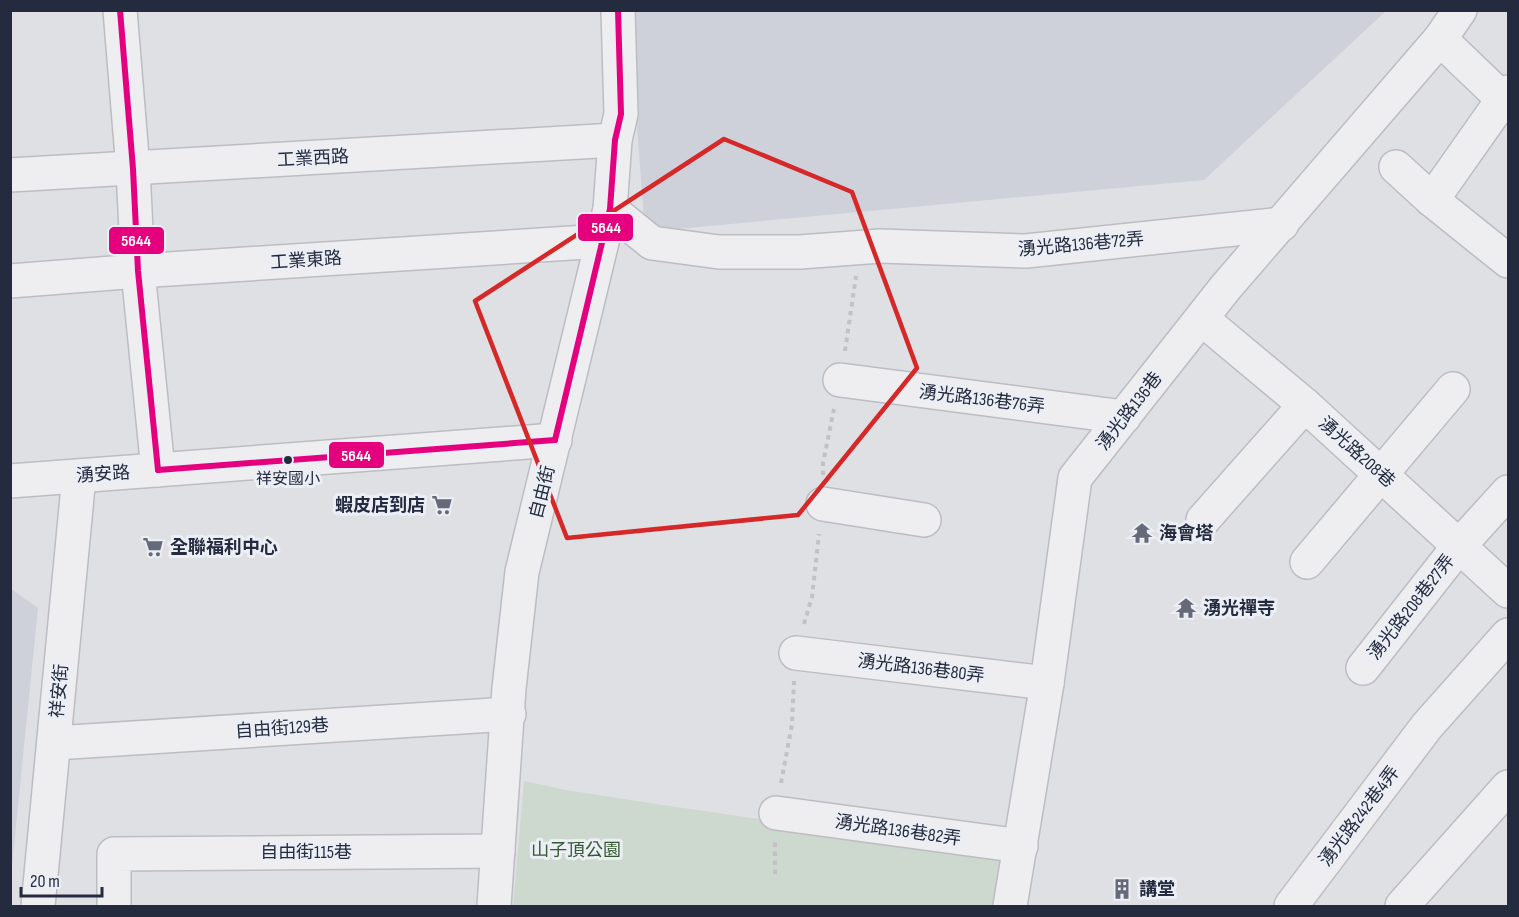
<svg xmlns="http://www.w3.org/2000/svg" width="1519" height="917" font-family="'Sofia Sans Condensed','Noto Sans TC',sans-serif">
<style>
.built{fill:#cfd1da}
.green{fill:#cdd8cf}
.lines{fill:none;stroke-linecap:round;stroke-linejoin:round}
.minor-casing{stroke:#bcbdc2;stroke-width:36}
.path{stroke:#c1c1c7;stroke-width:4;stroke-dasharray:4.5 4.5;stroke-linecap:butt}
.minor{stroke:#eeeef1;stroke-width:33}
.bus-1-casing{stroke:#ebeef5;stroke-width:10}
.bus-1{stroke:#e5007d;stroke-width:6}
.marked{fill:none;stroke:#d62828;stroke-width:4.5;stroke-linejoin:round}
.bus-dot{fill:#252b3e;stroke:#ebeef5;stroke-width:2}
.labels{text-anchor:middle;stroke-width:6;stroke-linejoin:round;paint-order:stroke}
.bus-label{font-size:16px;fill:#252b3e;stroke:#ebeef5}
.street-label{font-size:18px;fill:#252b3e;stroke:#ebeef5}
.poi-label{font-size:18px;font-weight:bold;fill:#252b3e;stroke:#ebeef5;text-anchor:start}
.park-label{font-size:18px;fill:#345a32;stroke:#ebeef5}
.line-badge{stroke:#ebeef5;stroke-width:2}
.badge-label{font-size:16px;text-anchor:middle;font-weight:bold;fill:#fff}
</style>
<rect width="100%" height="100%" fill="#dfe0e4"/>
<g class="built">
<polygon points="628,11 1386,11 1204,180 645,232"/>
<polygon points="11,589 38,608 11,876"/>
</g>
<polygon class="green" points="524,781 566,790 656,804 1007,855 1000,906 513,906"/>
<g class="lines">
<g class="minor-casing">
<g id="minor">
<polyline points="120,10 133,169 138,271 158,470"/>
<polyline points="1440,39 1508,104"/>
<polyline points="1396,167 1432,200 1508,261"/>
<polyline points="10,175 615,140"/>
<polyline points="1432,200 1508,92"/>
<polyline points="610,209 652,243 719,252 800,252 880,246 1026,251 1282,224"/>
<polyline points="10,281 138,271 602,241"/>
<polyline points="1202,319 1305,405 1508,591"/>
<polyline points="840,380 1124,417"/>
<polyline points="10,481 555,440"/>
<polyline points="823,504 924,520"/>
<polyline points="1203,520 1305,405"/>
<polyline points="1307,562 1453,389"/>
<polyline points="796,653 1047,683"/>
<polyline points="1363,668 1459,546 1508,492"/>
<polyline points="55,743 509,714"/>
<polyline points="776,813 1021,846"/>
<polyline points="38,906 79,476"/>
<polyline points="114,906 114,854 498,851"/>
<polyline points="494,906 509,688 522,572 610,209 615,140 621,114 618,10"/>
<polyline points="1010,906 1047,683 1075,478 1226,287 1440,39 1460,10"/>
<polyline points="1291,906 1427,726 1508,635"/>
<polyline points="1402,906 1508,787"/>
</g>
</g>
<g class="path">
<polyline points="845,351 856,276"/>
<polyline points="823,475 823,463 834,409"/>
<polyline points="804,624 812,597 819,534"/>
<polyline points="781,783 792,724 794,681"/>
<polyline points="775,874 775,841"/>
</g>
<use href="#minor" class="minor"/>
<g class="bus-1-casing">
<g id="bus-1">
<polyline points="120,10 133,169 138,271 158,470"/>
<polyline points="555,440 610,209 615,140 621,114 618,10"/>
<polyline points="158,470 555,440"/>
</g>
</g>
<use href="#bus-1" class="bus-1"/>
</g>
<path class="marked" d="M724 139 852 192 917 368 798 515 567 538 475 301Z"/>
<defs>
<g id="supermarket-bare" transform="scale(1.62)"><path d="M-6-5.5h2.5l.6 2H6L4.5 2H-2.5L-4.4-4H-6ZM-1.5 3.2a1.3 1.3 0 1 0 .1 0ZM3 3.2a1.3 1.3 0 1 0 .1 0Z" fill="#666a78" stroke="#ebeef5" stroke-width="2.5" paint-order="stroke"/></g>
<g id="temple-bare" transform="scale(1.62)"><path d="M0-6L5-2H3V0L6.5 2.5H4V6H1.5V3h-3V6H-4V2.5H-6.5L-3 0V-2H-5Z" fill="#666a78" stroke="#ebeef5" stroke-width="2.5" paint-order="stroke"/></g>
<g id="building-bare" transform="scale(1.62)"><path d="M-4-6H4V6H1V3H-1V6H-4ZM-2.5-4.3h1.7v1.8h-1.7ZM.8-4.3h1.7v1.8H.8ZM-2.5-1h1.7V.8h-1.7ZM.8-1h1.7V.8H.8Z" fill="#666a78" stroke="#ebeef5" stroke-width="2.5" paint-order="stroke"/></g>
</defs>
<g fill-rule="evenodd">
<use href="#supermarket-bare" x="442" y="505"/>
<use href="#temple-bare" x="1142" y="533"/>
<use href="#supermarket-bare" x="153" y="547"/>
<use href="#temple-bare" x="1186" y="608"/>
<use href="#building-bare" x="1122" y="889"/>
</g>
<circle class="bus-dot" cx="288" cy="460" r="5"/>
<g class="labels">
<g class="bus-label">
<text x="288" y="484">祥安國小</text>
</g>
<g class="street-label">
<text transform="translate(313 158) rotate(-3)" y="6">工業西路</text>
<text transform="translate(1081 244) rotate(-5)" y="6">湧光路136巷72弄</text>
<text transform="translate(306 260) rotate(-4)" y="6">工業東路</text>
<text transform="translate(982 399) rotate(7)" y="6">湧光路136巷76弄</text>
<text transform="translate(1129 411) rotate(-52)" y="6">湧光路136巷</text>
<text transform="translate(1357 452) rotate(42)" y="6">湧光路208巷</text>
<text transform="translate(103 474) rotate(-4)" y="6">湧安路</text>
<text transform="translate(542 492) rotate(-76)" y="6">自由街</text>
<text transform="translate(1411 607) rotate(-52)" y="6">湧光路208巷27弄</text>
<text transform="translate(921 668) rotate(7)" y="6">湧光路136巷80弄</text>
<text transform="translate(59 691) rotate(-85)" y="6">祥安街</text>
<text transform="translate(282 728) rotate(-4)" y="6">自由街129巷</text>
<text transform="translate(1359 816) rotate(-53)" y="6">湧光路242巷4弄</text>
<text transform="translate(898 830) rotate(8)" y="6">湧光路136巷82弄</text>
<text x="306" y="858">自由街115巷</text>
</g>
<g class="poi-label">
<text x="425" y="511" text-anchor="end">蝦皮店到店</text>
<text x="1159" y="539">海會塔</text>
<text x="170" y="553">全聯福利中心</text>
<text x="1203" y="614">湧光禪寺</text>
<text x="1139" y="895">講堂</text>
</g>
<g class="park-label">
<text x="576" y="856">山子頂公園</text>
</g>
</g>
<g class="line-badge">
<rect x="577" y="213" width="57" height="29" rx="6" fill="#e5007d"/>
<rect x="108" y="226" width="57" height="29" rx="6" fill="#e5007d"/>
<rect x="328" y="441" width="57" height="28" rx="6" fill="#e5007d"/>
</g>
<g class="badge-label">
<text x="606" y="233">5644</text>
<text x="136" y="246">5644</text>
<text x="356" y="461">5644</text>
</g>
<rect width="1519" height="917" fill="none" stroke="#252b3e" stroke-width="24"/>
<path d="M21 887v9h81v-9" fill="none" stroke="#252b3e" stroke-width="3"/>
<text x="30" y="887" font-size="18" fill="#252b3e" stroke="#ebeef5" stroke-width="4.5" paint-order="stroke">20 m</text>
</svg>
